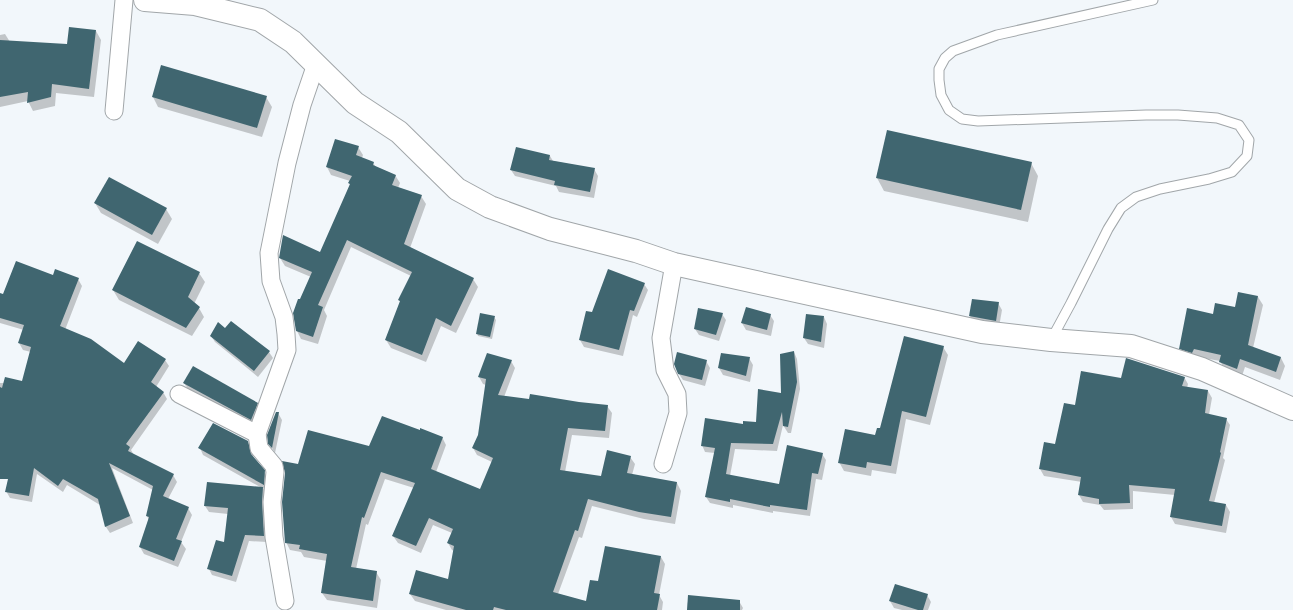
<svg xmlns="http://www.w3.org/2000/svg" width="1293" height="610" font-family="Karla,sans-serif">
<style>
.shadow{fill:#0003}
.building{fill:#406670}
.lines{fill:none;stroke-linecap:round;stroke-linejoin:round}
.lane-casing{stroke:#a1a6a9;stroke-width:11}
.street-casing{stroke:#a1a6a9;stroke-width:19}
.secondary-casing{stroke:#a1a6a9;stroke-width:24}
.lane{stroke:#fff;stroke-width:9}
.street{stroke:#fff;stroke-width:17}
.secondary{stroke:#fff;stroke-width:22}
</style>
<rect width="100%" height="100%" fill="#f2f7fb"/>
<g class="shadow">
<polygon points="96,31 101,40 94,97 56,93 55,106 33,111 28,101 0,107 0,35 5,34 10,42 67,45"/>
<polygon points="153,97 266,97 272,107 262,137 158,107"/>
<polygon points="358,147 363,155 362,158 373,163 376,167 395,175 400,183 398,188 421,196 426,204 410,248 473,279 478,287 456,333 441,326 426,362 391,348 386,340 401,303 399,300 411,276 351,247 324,310 327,316 318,344 301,339 297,331 301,301 311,277 285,266 280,258 321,253 350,185 349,183 350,181 331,175 327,167"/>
<polygon points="550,156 553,161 594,169 598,176 594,198 559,192 556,186 515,176 511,170"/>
<polygon points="1031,163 1038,176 1028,222 884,191 877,178"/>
<polygon points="95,203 166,209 172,219 158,244 101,213"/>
<polygon points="199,273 205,282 194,304 199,308 204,317 192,336 119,300 113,290"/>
<polygon points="54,276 78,279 82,286 65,330 124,364 165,360 169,366 156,387 163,392 167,399 131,450 134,455 173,475 177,482 168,499 188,508 192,515 181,542 186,549 178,567 144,554 140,547 149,520 147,516 153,490 112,468 133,523 110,533 106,527 100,505 67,485 63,492 37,474 32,502 10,498 6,491 12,462 0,459 0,383 23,383 31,352 23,350 19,343 24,330 0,323 0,294 4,295"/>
<polygon points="644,284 648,290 637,317 633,315 623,356 584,347 580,340 592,313"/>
<polygon points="1239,293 1258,297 1263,305 1253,348 1281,358 1285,366 1280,380 1245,367 1242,376 1225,370 1220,361 1198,357 1185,357 1180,348 1214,315 1236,308"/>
<polygon points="998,303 1002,310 999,327 974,323 970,316"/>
<polygon points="722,314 726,320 719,341 699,335 695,329"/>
<polygon points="770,315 774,321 771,336 746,330 742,323"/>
<polygon points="494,317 496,320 492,339 478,336 477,333"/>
<polygon points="824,317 827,324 824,348 808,344 804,338"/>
<polygon points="211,336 269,352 273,358 258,377 215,342"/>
<polygon points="943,347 948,355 930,425 906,419 896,474 872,470 871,476 844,471 839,462 876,436"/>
<polygon points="794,352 797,359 800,389 791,433 788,433 783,425 777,451 735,449 730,476 779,486 822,454 826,460 822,480 816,479 810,516 773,511 773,513 733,505 733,508 710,503 706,497 715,453 705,452 702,445 744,425 757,423 783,394"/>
<polygon points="749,358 753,365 750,382 723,375 719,368"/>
<polygon points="511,361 515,368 504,397 530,400 607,406 612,413 609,438 572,435 565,472 602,477 630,457 635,464 632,475 677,483 681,491 675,524 644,519 592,506 582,538 579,537 558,594 587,602 599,582 661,557 665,564 659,595 663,602 662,610 446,610 415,601 410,594 449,580 454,551 452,550 448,543 452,533 433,525 421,553 398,543 393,536 414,488 385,479 368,525 366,524 356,569 376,572 381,580 377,608 327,600 322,593 327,561 304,557 301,552 290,550 286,542 299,465 370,447 421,431 442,437 446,445 436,472 481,490 492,462 477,455 473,448 479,436 486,385 483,384 479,377"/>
<polygon points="706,361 710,368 705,386 683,380 679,374"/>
<polygon points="1184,377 1188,384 1187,388 1208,391 1212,398 1209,415 1226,419 1230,425 1223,458 1225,460 1214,503 1226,505 1230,512 1226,533 1175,524 1171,517 1175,495 1133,491 1133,509 1104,510 1100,505 1083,502 1079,495 1082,482 1044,476 1040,469 1056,445 1076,406 1122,379"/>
<polygon points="184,383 257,403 261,410 255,426 188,389"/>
<polygon points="278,413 282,420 275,453 269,443"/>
<polygon points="247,441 251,448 254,459 268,478 267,490 263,488 267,494 267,542 249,541 236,582 212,575 209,569 225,543 228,514 209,512 205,506 262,488 203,455 200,448"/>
<polygon points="927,595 931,602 928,610 902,610 894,608 890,601"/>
<polygon points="739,601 743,608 742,610 688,610"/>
</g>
<g class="building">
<polygon points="69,27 96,30 89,89 52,84 51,97 27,103 28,92 0,97 0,40 67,44"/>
<polygon points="161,65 267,96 257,128 152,97"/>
<polygon points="887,130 1032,162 1021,210 876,178"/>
<polygon points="335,139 359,146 356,155 374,162 373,165 396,175 392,185 422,195 404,244 474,278 451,326 436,318 422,355 385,340 400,301 398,300 412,272 347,240 318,305 323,307 313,337 296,331 293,313 298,299 300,299 312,272 279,258 283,235 320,252 350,184 348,183 352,176 326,167"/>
<polygon points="516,147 550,155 549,160 595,168 590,192 554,185 555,181 510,170"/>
<polygon points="109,177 167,208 152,235 94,203"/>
<polygon points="137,241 200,272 188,297 200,307 186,328 112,290"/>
<polygon points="16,261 53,275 55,269 79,278 60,326 91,339 124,363 138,341 166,359 151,382 164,392 126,444 130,447 128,451 174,474 163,496 189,507 176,539 182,541 174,561 139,547 149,517 146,516 153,486 109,463 130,516 105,527 98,499 63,479 58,486 34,468 29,496 5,492 8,479 0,479 0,387 2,388 5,377 22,381 31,347 18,343 24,325 0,318 0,293 3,294"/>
<polygon points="608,269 645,283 634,311 630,310 619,350 579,340 586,311 592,312"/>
<polygon points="1238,292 1258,296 1248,345 1281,357 1276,372 1240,359 1237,369 1219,362 1221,355 1194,349 1192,353 1179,349 1187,308 1213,314 1215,303 1235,307"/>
<polygon points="972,299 999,302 996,321 969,316"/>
<polygon points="746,307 771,314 767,330 741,323"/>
<polygon points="698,308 723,313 716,335 694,329"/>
<polygon points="480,313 495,316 490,337 476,334"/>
<polygon points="806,314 824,316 821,342 803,338"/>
<polygon points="231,321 270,351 254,371 210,336 218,322 225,328"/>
<polygon points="904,336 944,346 926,417 902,411 891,466 867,462 866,468 838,463 845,429 875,435 877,428 880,428"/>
<polygon points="794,351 797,382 788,427 783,426 782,412 773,444 731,443 726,474 779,484 787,445 823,453 818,474 812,473 807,510 770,505 770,507 730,499 730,502 705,497 715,448 701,446 705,418 743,424 743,421 756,422 758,389 781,393 780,354"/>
<polygon points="677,352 707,360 702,380 678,374 674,364"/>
<polygon points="487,353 512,360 498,395 529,399 530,394 579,402 608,405 605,431 568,428 560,470 601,476 607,450 631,456 627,473 677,482 671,517 639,512 588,499 578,531 575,530 553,592 586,601 590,580 598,581 605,546 661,556 654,593 660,594 657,610 506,610 494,607 493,610 466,610 409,594 416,570 448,579 454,546 447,543 453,529 429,518 416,546 392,536 415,483 381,472 364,518 362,517 351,567 377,571 373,601 321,593 327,554 299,549 300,545 285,543 282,502 285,473 282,461 298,464 308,430 369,446 382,416 420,430 420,428 443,437 431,469 480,489 493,458 472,448 478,435 486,379 478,377"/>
<polygon points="721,353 750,357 746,376 718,368"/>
<polygon points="1126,358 1185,377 1182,386 1208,390 1205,413 1227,418 1220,452 1221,453 1209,501 1226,504 1222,526 1170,517 1175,489 1129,485 1130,503 1099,504 1099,499 1078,495 1081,477 1039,469 1044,442 1055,444 1064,403 1075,405 1081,371 1121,378"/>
<polygon points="193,366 258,403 251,420 183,383"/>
<polygon points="276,412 279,412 272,448 268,444 267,435"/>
<polygon points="213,423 248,441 251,454 265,470 264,485 198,448"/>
<polygon points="207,482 263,487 262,502 264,536 245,535 232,576 207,569 216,540 224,542 228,508 204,506"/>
<polygon points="895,584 928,594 923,610 918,610 889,601"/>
<polygon points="688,595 740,600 740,610 687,610"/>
</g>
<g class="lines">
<g class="lane-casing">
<polyline id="lane" points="1051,340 1071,303 1108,229 1121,208 1136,197 1160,189 1209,179 1232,172 1247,156 1249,140 1239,125 1217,118 1178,115 1146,115 978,121 962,119 949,110 941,95 939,80 939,69 945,58 953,51 997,35 1153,0"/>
</g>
<g class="street-casing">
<g id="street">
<polyline points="114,111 124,0"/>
<polyline points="179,394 257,434"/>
<polyline points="663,464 678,413 677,394 665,370 661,338 674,264"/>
<polyline points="285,601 274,537 272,502 275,472 274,466 259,448 257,434 287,350 286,334 284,317 271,281 269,253 287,163 302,105 316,64"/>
</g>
</g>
<g class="secondary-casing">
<polyline id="secondary" points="145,0 195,4 260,20 293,42 355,103 399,132 457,189 490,207 550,229 636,251 674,264 982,332 1051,340 1131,346 1202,369 1293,409"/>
</g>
<use href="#lane" class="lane"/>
<use href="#street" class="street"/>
<use href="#secondary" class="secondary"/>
</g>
</svg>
